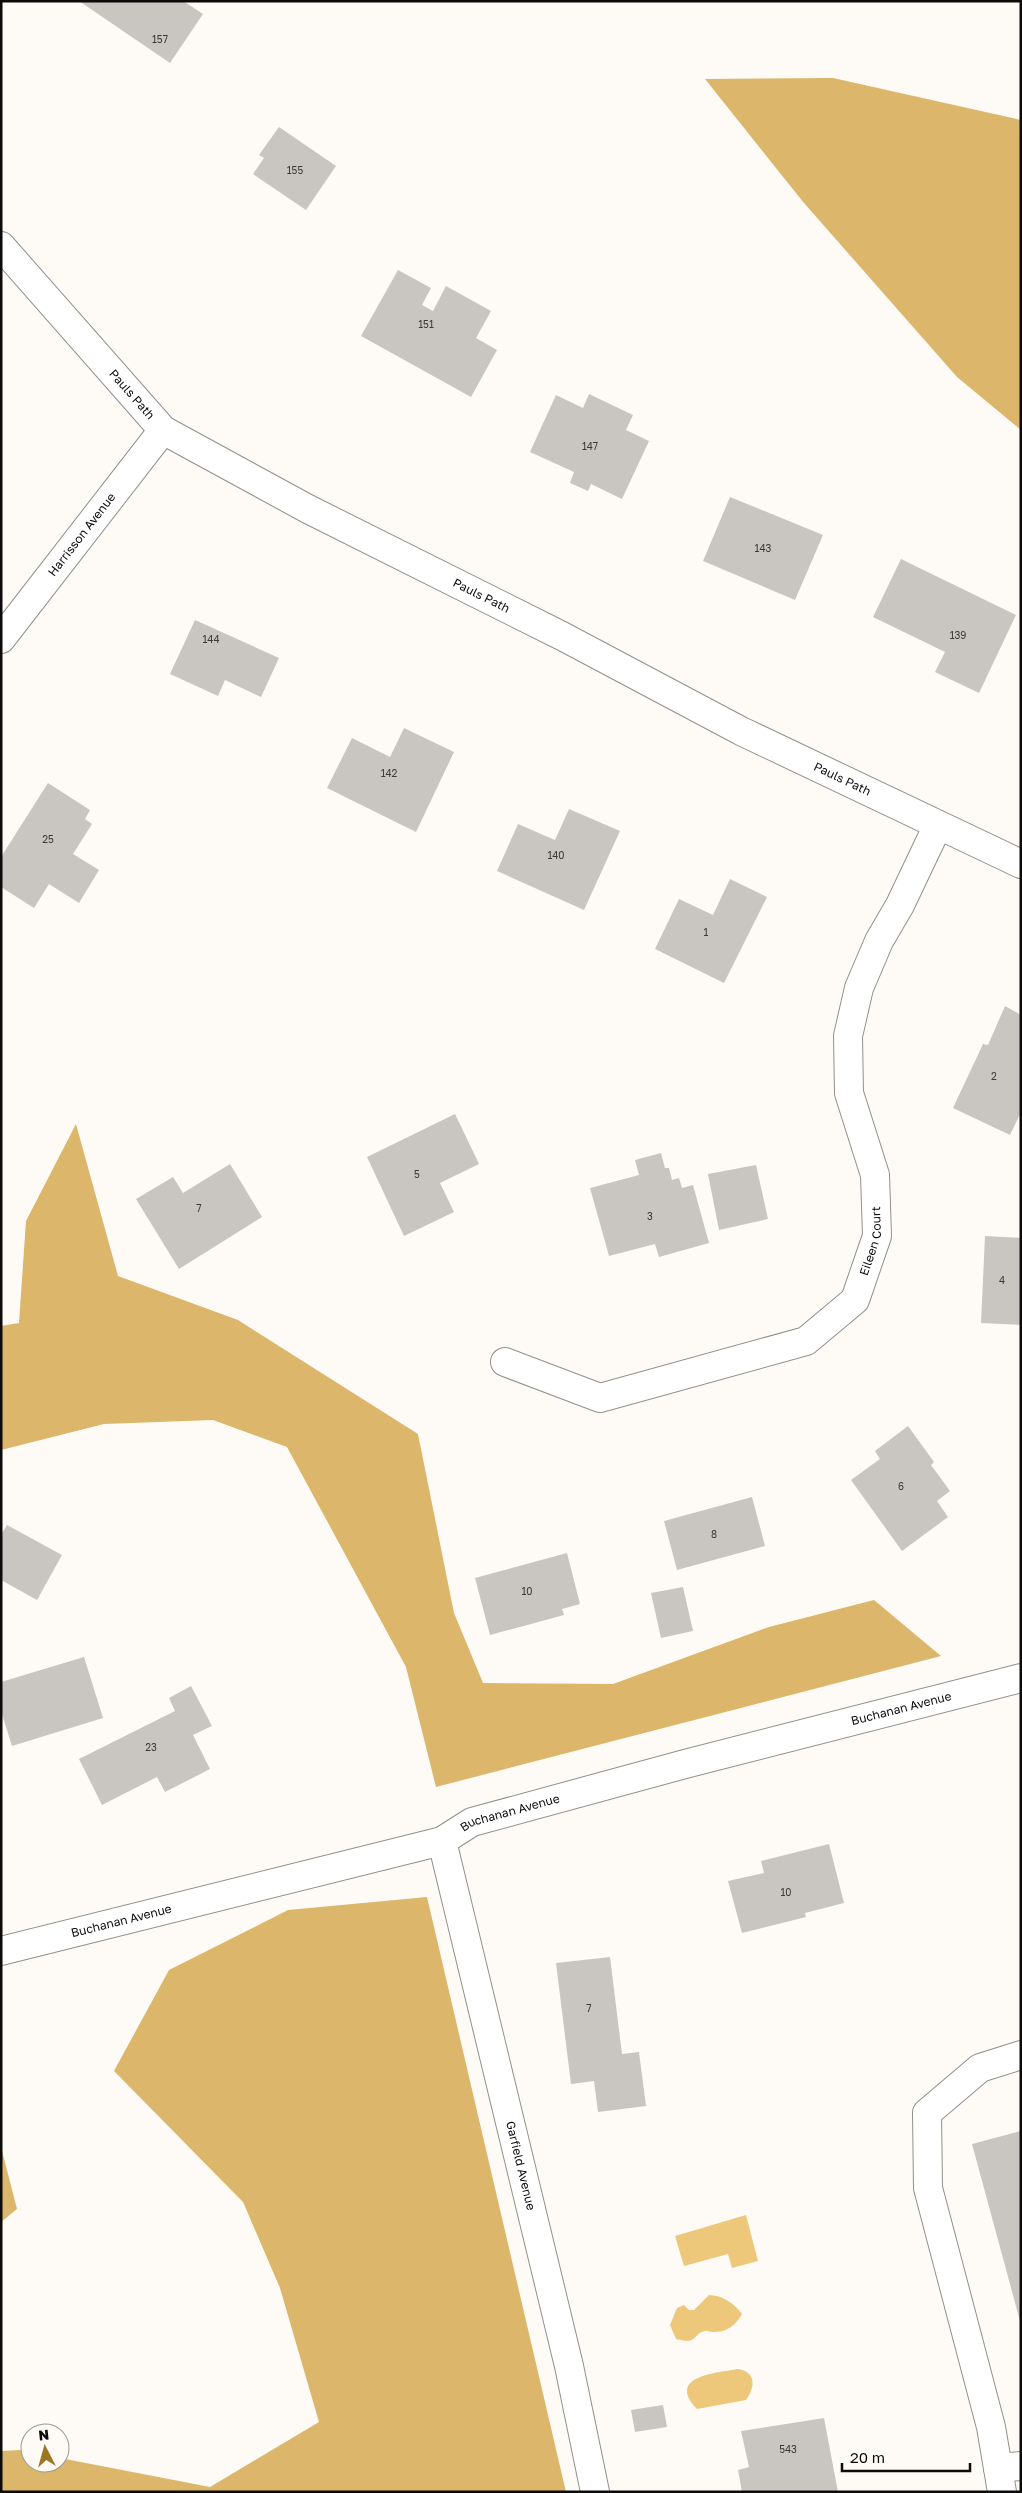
<svg xmlns="http://www.w3.org/2000/svg" width="1022" height="2493" font-family="'Golos Text',sans-serif">
<style>
.forest{fill:#dcb66a}
.water{fill:#edc77a}
.building{fill:#c9c6c2}
.lines{fill:none;stroke-linecap:round;stroke-linejoin:round}
.minor-casing{stroke:#93908c;stroke-width:30}
.minor{stroke:#fff;stroke-width:28}
.labels{text-anchor:middle;stroke-width:4;stroke-linejoin:round;paint-order:stroke}
.number-label{font-size:10px;fill:#3b3a38}
.street-label{font-size:12px;fill:#0c0b0a;stroke:#fefbf6}
</style>
<rect width="100%" height="100%" fill="#fefbf6"/>
<g class="forest">
<polygon points="833,78 1021,120 1021,430 957,377 804,203 705,79"/>
<polygon points="76,1124 118,1276 238,1320 418,1434 454,1613 483,1683 613,1684 769,1627 874,1600 941,1656 436,1787 406,1667 287,1447 213,1420 104,1424 1,1450 1,1326 19,1323 26,1221"/>
<polygon points="427,1897 566,2492 1,2492 1,2451 19,2450 30,2452 30,2463 60,2463 60,2458 210,2487 319,2422 280,2288 243,2202 114,2071 169,1970 288,1910"/>
<polygon points="1,2147 17,2209 1,2222"/>
</g>
<g class="water">
<polygon points="746,2215 758,2261 732,2268 728,2254 684,2266 675,2236"/>
<path d="M709 2295C723 2295 734 2304 742 2314 735 2326 727 2332 713 2332 710 2332 707 2330 705 2331 692 2334 699 2345 676 2339L670 2325 677 2308 684 2305 689 2310H694Z"/>
<path d="M738 2369C757 2372 755 2388 746 2400L697 2409C666 2376 716 2373 738 2369Z"/>
</g>
<g class="building">
<polygon points="79,1 183,1 203,14 170,63"/>
<polygon points="279,127 336,166 306,210 253,174 264,158 259,155"/>
<polygon points="398,270 431,288 422,305 433,311 446,286 491,311 476,338 497,350 471,397 361,336"/>
<polygon points="589,394 633,415 626,430 649,441 622,499 591,484 588,491 570,483 574,472 530,452 556,395 583,408"/>
<polygon points="730,497 823,535 795,600 703,561"/>
<polygon points="901,559 1016,615 979,693 935,672 945,652 873,617"/>
<polygon points="195,620 279,658 261,697 225,680 218,696 170,674"/>
<polygon points="404,728 454,752 416,832 327,788 352,738 390,757"/>
<polygon points="48,783 90,810 85,819 92,824 73,854 99,870 79,903 49,884 34,908 1,887 1,857"/>
<polygon points="569,809 620,831 584,910 497,871 518,824 555,840"/>
<polygon points="730,879 767,897 724,983 655,949 679,899 713,915"/>
<polygon points="1005,1006 1021,1015 1021,1112 1010,1135 953,1108 983,1044 988,1045"/>
<polygon points="455,1114 479,1164 440,1183 454,1212 404,1236 367,1157"/>
<polygon points="661,1153 665,1168 669,1168 672,1180 679,1178 682,1188 693,1185 709,1243 659,1257 655,1244 609,1256 590,1188 639,1175 635,1160"/>
<polygon points="230,1164 262,1217 179,1269 136,1199 173,1177 183,1193"/>
<polygon points="756,1165 768,1219 719,1230 708,1174"/>
<polygon points="985,1236 1021,1238 1021,1325 981,1323"/>
<polygon points="908,1426 934,1462 931,1465 950,1491 937,1501 948,1517 902,1551 851,1480 880,1459 875,1451"/>
<polygon points="752,1497 765,1546 677,1570 664,1521"/>
<polygon points="7,1525 62,1555 37,1600 1,1580 1,1535"/>
<polygon points="567,1553 580,1604 562,1609 564,1615 490,1635 475,1578"/>
<polygon points="683,1587 693,1631 661,1638 651,1593"/>
<polygon points="84,1657 103,1718 12,1746 1,1711 1,1682"/>
<polygon points="191,1686 212,1726 193,1735 210,1769 165,1792 157,1777 102,1805 79,1759 175,1711 169,1698"/>
<polygon points="829,1844 844,1903 805,1913 806,1917 742,1933 728,1881 764,1873 761,1861"/>
<polygon points="610,1957 622,2054 639,2052 646,2106 598,2112 594,2081 571,2084 556,1963"/>
<polygon points="1021,2131 1021,2321 1020,2321 972,2144"/>
<polygon points="663,2405 667,2427 635,2432 631,2410"/>
<polygon points="824,2418 838,2492 742,2492 738,2470 749,2467 741,2431"/>
</g>
<g class="lines">
<g class="minor-casing">
<g id="minor">
<path id="s1" d="M1 246 163 430 308 509 562 636 741 731 1021 864"/>
<path id="s2" d="M1 639 163 430"/>
<path id="s3" d="M505 1362 600 1398 806 1341 855 1300 877 1236 875 1175 849 1093 848 1036 859 988 879 941 900 905 938 825"/>
<path id="s4" d="M442 1841 569 2366 595 2492"/>
<path id="s5" d="M1 1951 442 1841 472 1822 685 1764 1021 1678"/>
<polyline points="998,2468 1021,2466"/>
<polyline points="1002,2492 991,2427 928,2188 927,2113 980,2068 1021,2055"/>
</g>
</g>
<use href="#minor" class="minor"/>
</g>
<g class="labels">
<g class="number-label">
<text x="160" y="43">157</text>
<text x="295" y="174">155</text>
<text x="426" y="328">151</text>
<text x="590" y="450">147</text>
<text x="763" y="552">143</text>
<text x="958" y="639">139</text>
<text x="211" y="643">144</text>
<text x="389" y="777">142</text>
<text x="48" y="843">25</text>
<text x="556" y="859">140</text>
<text x="706" y="936">1</text>
<text x="994" y="1080">2</text>
<text x="417" y="1178">5</text>
<text x="199" y="1212">7</text>
<text x="650" y="1220">3</text>
<text x="1002" y="1284">4</text>
<text x="901" y="1490">6</text>
<text x="714" y="1538">8</text>
<text x="527" y="1595">10</text>
<text x="151" y="1751">23</text>
<text x="786" y="1896">10</text>
<text x="589" y="2012">7</text>
<text x="788" y="2453">543</text>
</g>
<g class="street-label">
<text dy="4" stroke="none"><textPath href="#s1" startOffset="198">Pauls Path</textPath></text>
<text dy="4" stroke="none"><textPath href="#s2" startOffset="132">Harrisson Avenue</textPath></text>
<text dy="4" stroke="none"><textPath href="#s1" startOffset="604">Pauls Path</textPath></text>
<text dy="4" stroke="none"><textPath href="#s1" startOffset="1009">Pauls Path</textPath></text>
<text dy="4" stroke="none"><textPath href="#s3" startOffset="441">Eileen Court</textPath></text>
<text dy="4" stroke="none"><textPath href="#s5" startOffset="934">Buchanan Avenue</textPath></text>
<text dy="4" stroke="none"><textPath href="#s5" startOffset="529">Buchanan Avenue</textPath></text>
<text dy="4" stroke="none"><textPath href="#s5" startOffset="124">Buchanan Avenue</textPath></text>
<text dy="4" stroke="none"><textPath href="#s4" startOffset="334">Garfield Avenue</textPath></text>
</g>
</g>
<rect width="1022" height="2493" fill="none" stroke="#0c0b0a" stroke-width="5"/>
<g transform="translate(45 2448) rotate(354)"><circle r="24" fill="#fefbf6" stroke="#9d9b98"/>
<path d="M0-4L9 19L0 12L-9 19Z" fill="#9d7824"/>
<text y="-8" font-size="14" font-weight="bold" text-anchor="middle" fill="#0c0b0a">N</text>
</g>
<path d="M842 2463v8h128v-8" fill="none" stroke="#0c0b0a" stroke-width="2.5"/>
<text x="850" y="2463" font-size="15" fill="#0c0b0a" stroke="#fefbf6" stroke-width="4" paint-order="stroke">20 m</text>
</svg>
